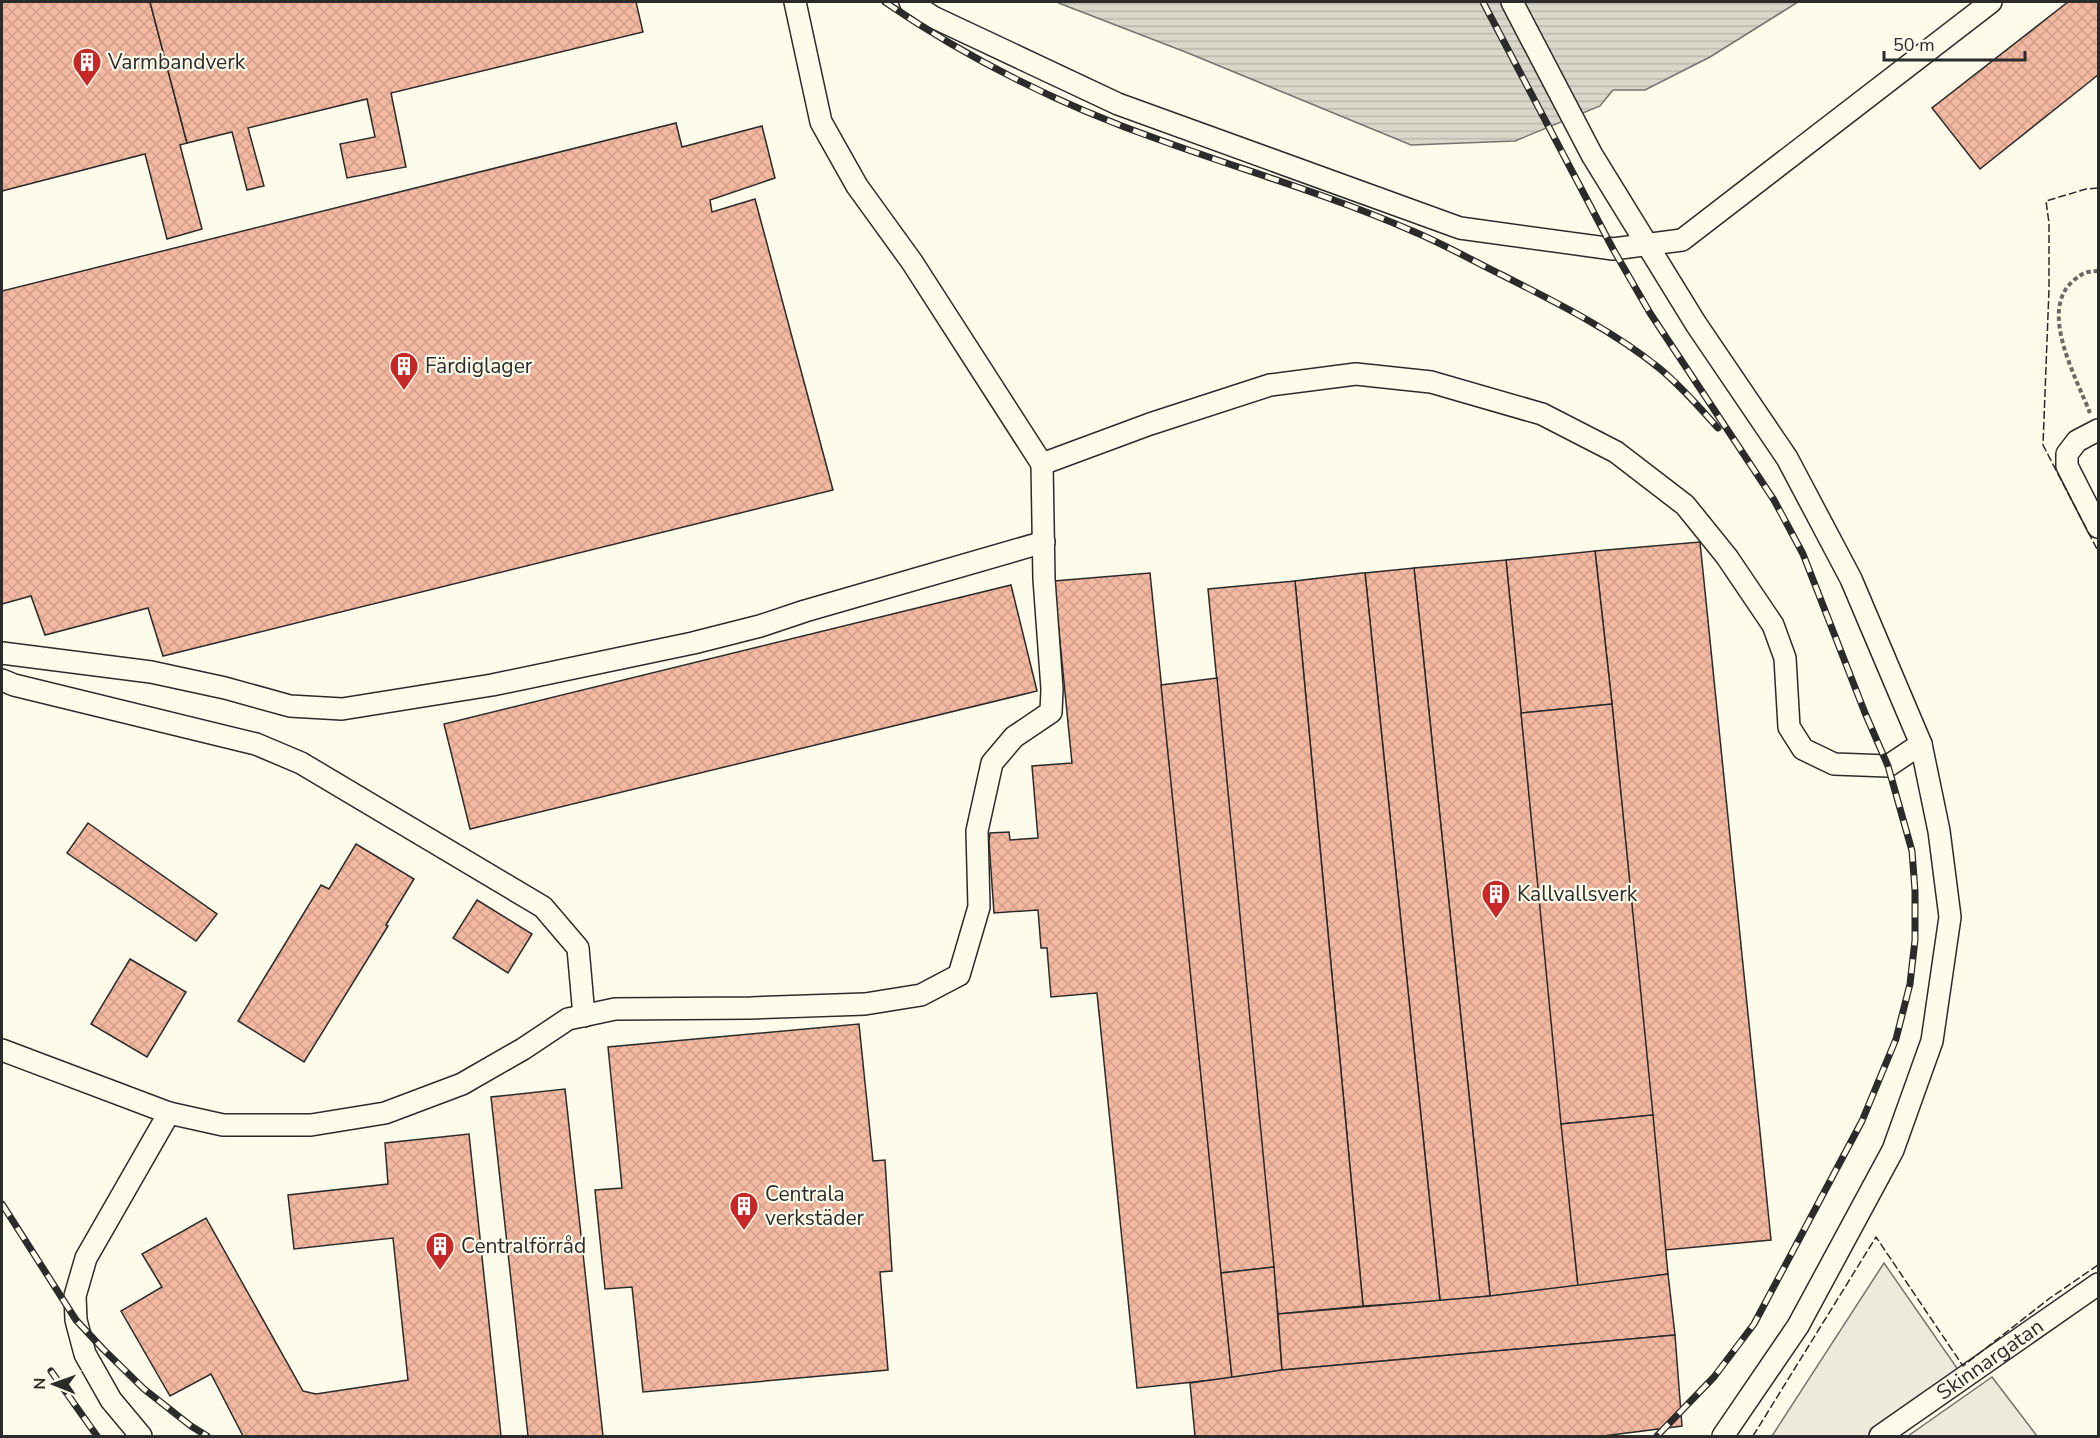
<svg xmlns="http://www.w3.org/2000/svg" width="2100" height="1438" font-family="'Nunito Sans',sans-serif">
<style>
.parking{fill:#eceadb;stroke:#74746e;stroke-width:1.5}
.water{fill:url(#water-rules);stroke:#74746e;stroke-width:1.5}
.building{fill:url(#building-cross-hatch);stroke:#2b2b2b;stroke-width:1.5}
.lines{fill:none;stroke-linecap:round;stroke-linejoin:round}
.minor-casing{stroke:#2b2b2b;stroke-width:24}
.path{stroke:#6a6964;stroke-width:4;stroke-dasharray:4.5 3;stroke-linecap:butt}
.minor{stroke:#fdfbea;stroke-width:21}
.rail-casing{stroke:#2b2b2b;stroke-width:7}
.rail{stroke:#fdfbea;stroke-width:4.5;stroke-dasharray:14;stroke-linecap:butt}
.fence{stroke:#2b2b2b;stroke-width:1.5;stroke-dasharray:8 3;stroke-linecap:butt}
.labels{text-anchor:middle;stroke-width:4.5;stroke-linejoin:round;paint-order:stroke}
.poi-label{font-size:21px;fill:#2b2b2b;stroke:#fdfbea;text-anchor:start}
.street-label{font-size:21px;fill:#2b2b2b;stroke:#fdfbea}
</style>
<defs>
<pattern id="water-rules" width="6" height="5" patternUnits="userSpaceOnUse" patternTransform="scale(1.5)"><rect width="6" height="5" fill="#d8d7c9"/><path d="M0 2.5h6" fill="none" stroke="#bab9ad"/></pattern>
<pattern id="building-cross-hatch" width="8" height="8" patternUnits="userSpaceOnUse" patternTransform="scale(1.5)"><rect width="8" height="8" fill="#f2b8a0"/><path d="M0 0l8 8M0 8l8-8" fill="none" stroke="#d09e8a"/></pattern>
</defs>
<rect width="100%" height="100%" fill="#fdfbea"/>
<g class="parking">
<polygon points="1884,1263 1959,1371 1871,1436 1772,1436"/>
<polygon points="1992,1377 2037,1436 1908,1436"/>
</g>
<polygon class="water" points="1056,2 1798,2 1710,57 1645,90 1613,90 1600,106 1515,141 1411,145 1188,53"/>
<g class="building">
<polygon points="2,2 150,2 187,143 180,145 202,229 167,239 145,154 2,191"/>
<polygon points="150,2 636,2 643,32 391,93 406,167 347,178 340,144 375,137 367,99 248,128 264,186 247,190 232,132 187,143"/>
<polygon points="2068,2 2098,2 2098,75 1980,169 1932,108"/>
<polygon points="676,123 682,147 762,126 775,178 710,200 712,212 755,199 833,490 163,656 148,608 45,635 31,596 2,604 2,291"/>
<polygon points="1700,542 1771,1240 1665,1250 1612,704 1595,551"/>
<polygon points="1595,551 1612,704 1521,713 1506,560"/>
<polygon points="1506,560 1578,1286 1490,1296 1414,568"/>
<polygon points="1414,568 1490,1296 1440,1301 1365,573"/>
<polygon points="1150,573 1232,1378 1137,1388 1097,993 1051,997 1047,948 1041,948 1038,910 994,913 989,842 990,833 1009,832 1010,840 1038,838 1032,766 1072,763 1054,581"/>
<polygon points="1362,573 1365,573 1440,1301 1363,1306 1295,581"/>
<polygon points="1295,581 1363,1306 1278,1314 1208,589"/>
<polygon points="1011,585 1037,691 470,829 444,724"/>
<polygon points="1217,678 1274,1267 1221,1273 1161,685"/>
<polygon points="1612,704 1653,1115 1561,1124 1521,713"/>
<polygon points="88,823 217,914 196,941 67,853"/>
<polygon points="356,844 414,879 386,925 388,926 304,1062 238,1021 321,885 329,889"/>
<polygon points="477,900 532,934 508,973 453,938"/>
<polygon points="130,959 186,992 147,1057 91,1024"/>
<polygon points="859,1024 873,1161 885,1160 892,1271 880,1272 888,1370 643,1392 632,1287 605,1289 595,1190 622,1188 608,1047"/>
<polygon points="565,1089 603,1436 528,1436 491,1097"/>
<polygon points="1653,1115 1668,1274 1578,1286 1561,1124"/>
<polygon points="469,1134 501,1436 243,1436 211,1374 170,1396 121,1311 162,1287 142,1254 206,1218 303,1391 316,1394 408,1380 393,1238 294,1249 288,1195 388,1184 385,1143"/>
<polygon points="1274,1267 1282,1370 1232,1378 1221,1273"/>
<polygon points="1668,1274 1675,1335 1282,1370 1278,1314 1490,1296"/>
<polygon points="1675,1335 1682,1426 1603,1436 1195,1436 1190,1383 1282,1370"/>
</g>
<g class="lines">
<g class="minor-casing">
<g id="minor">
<polyline points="795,2 821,122 857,186 912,262 1042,464"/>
<polyline points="910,2 933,17 1118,104 1460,228 1613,249 1682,240 1991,2"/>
<polyline points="1512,2 1592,155 1696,324 1787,458 1851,579 1921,744 1939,831 1950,917 1932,1041 1893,1150 1798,1326 1723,1436"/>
<polyline points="2098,430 2077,441 2067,454 2067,466 2098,527"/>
<polyline points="2,653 151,672 225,688 290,706 342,709 492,685 693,643 760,626 805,611 1044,542"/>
<polyline points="2,680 14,685 256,744 301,763 543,907 578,948 584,1016"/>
<polyline points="2,1050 169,1113 223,1125 311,1125 385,1113 462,1084 523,1049 568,1019 615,1009 751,1008 865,1004 921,995 959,975 979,907 977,831 992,763 1014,737 1051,712 1052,689 1044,579 1042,464 1150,424 1270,385 1356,374 1431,382 1542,414 1616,452 1685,505 1727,557 1773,625 1785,658 1789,727 1803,749 1834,764 1888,766 1921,744"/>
<polyline points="141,1436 111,1400 85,1354 76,1320 75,1296 86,1258 169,1113"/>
<path id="s1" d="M1880 1436 2098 1284"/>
</g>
</g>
<path class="path" d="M2090 413C2077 379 2038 311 2073 281 2082 273 2087 271 2098 271"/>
<use href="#minor" class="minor"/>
<g class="rail-casing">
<g id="rail">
<path d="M885 2C970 60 1063 106 1160 140 1243 170 1329 195 1410 230 1442 243 1473 261 1504 276 1557 303 1612 330 1659 368 1681 386 1699 407 1718 428"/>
<polyline points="1483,2 1613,249 1650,313 1774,500 1803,554 1865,713 1888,766 1912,851 1915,891 1915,940 1910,984 1896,1039 1862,1121 1754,1324 1714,1377 1657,1436"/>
<polyline points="2,1204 76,1320 103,1349 144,1389 191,1426 207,1436"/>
<polyline points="51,1371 97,1436"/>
</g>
</g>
<use href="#rail" class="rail"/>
<g class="fence">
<polyline points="2098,188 2086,189 2046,201 2049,223 2049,289 2043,445 2098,551"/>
<polyline points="1753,1436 1876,1237 1963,1366 2050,1298 2098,1265"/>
</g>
</g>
<defs>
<g id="building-pin" transform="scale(1.5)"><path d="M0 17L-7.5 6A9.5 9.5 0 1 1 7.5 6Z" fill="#c62828" stroke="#fdfbea"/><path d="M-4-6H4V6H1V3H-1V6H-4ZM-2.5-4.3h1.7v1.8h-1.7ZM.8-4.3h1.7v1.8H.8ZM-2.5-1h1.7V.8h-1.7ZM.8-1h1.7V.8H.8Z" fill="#fff"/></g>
</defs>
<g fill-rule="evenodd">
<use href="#building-pin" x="87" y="62"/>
<use href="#building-pin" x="404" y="366"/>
<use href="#building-pin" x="1496" y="894"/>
<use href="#building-pin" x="744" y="1206"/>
<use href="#building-pin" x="440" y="1246"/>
</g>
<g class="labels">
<g class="poi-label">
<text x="108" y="69">Varmbandverk</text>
<text x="425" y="373">Färdiglager</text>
<text x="1517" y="901">Kallvallsverk</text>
<text x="765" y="1201">Centrala<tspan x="765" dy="24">verkstäder</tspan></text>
<text x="461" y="1253">Centralförråd</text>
</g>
<g class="street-label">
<text dy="7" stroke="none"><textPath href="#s1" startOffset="134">Skinnargatan</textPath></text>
</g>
</g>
<rect width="2100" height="1438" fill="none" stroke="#2b2b2b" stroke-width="6"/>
<g transform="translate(54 1384) rotate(271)" stroke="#fdfbea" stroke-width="4.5" paint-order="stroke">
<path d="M0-4.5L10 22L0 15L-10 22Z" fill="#2b2b2b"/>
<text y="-9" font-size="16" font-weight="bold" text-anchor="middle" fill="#2b2b2b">N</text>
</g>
<path d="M1884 51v9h141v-9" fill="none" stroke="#2b2b2b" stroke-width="3"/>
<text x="1893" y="51" font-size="18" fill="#2b2b2b" stroke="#fdfbea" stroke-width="4.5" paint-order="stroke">50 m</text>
</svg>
